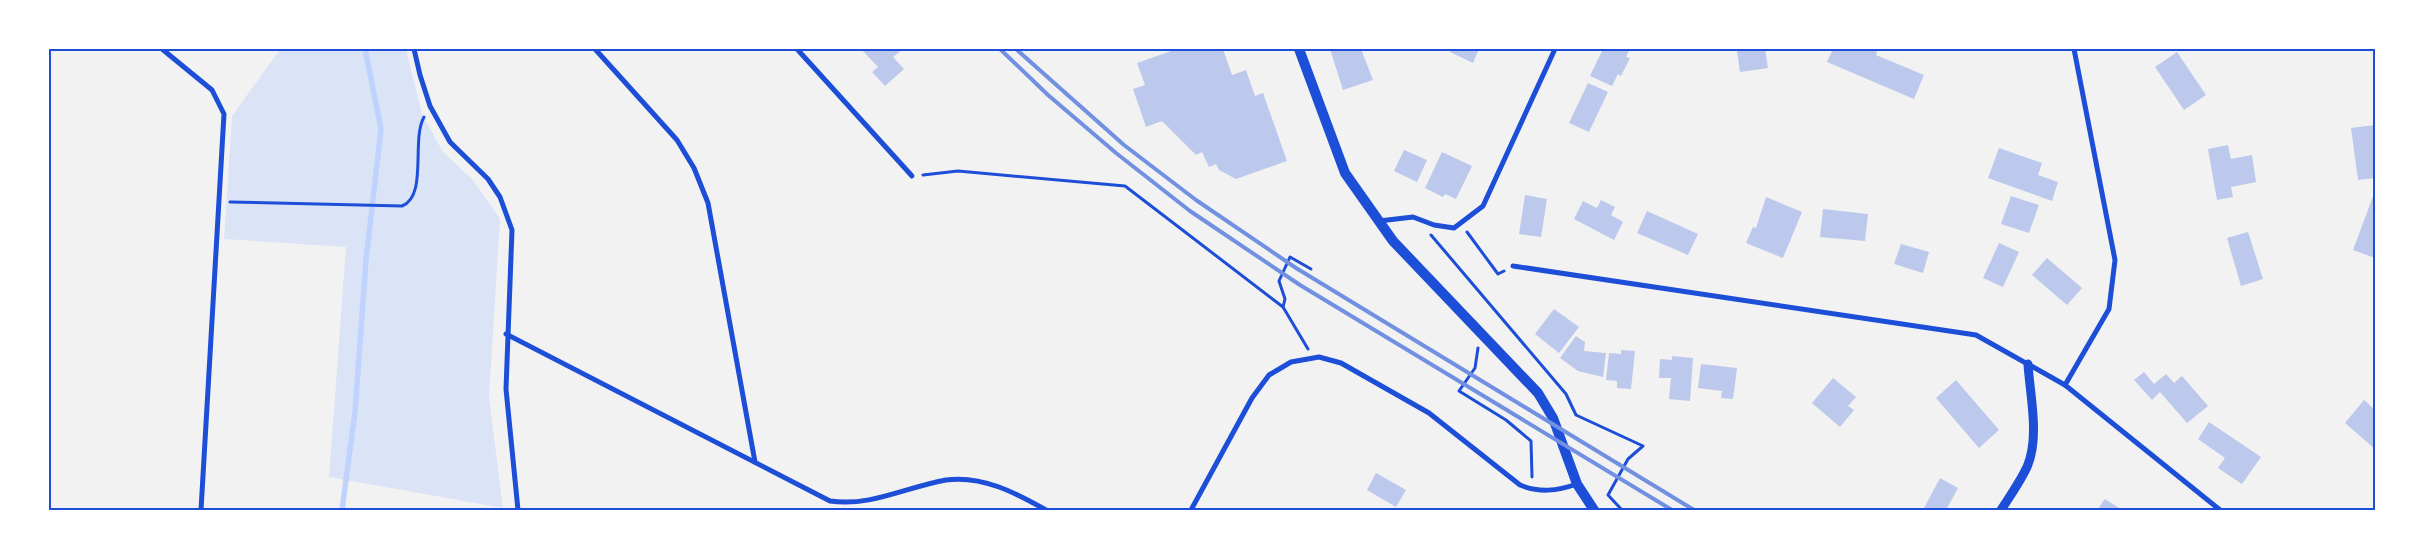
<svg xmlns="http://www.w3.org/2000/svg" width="2424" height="559" font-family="Commissioner,sans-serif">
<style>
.green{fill:#dbe4f7}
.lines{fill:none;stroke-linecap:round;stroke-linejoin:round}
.stream{stroke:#bfd3fe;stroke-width:5.5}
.building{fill:#bdc9ec}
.path{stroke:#1d4ed8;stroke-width:3}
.minor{stroke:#1d4ed8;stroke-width:5}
.tertiary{stroke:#1d4ed8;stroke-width:9}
.secondary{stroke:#1d4ed8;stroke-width:10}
.rail{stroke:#7290e2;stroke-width:4}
.neatline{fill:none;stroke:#1d4ed8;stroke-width:2}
</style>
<rect width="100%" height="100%" fill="#f2f2f2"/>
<polygon class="green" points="280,49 406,49 422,114 443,152 473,180 500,219 489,398 503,508 329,477 346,247 224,239 232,116"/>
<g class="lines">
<polyline class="stream" points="342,510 355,412 366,260 381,129 365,49"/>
</g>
<g class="building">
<polygon points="861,49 903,49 893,57 904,69 885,86 872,72 878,67"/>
<polygon points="1174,49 1223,49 1232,75 1246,70 1255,96 1263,93 1287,161 1236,179 1219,170 1216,164 1209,167 1202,152 1196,155 1162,121 1146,127 1133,89 1145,85 1137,63 1174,50"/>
<polygon points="1330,49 1361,49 1373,80 1343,90"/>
<polygon points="1451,49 1479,49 1473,63 1450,52"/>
<polygon points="1603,49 1623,49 1629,51 1626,57 1630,58 1621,76 1618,74 1612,86 1590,76"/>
<polygon points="1743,49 1765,49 1768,68 1740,72 1737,51"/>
<polygon points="1833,49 1871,49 1877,51 1876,55 1924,75 1914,99 1827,62"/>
<polygon points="2177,52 2206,95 2184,110 2155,67"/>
<polygon points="1588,83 1608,92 1589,132 1569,123"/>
<polygon points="2375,125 2375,178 2358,180 2351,128"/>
<polygon points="2228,145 2231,159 2252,155 2256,182 2231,187 2233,197 2217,200 2208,149"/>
<polygon points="1999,148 2042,163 2038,175 2058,182 2052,201 1988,178"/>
<polygon points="1404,150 1427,160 1417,182 1394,171"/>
<polygon points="1442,152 1472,166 1456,199 1445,194 1443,197 1425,188"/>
<polygon points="2375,191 2375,258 2353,250"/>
<polygon points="1525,195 1547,199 1541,237 1519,234"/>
<polygon points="2011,196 2039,205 2029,233 2001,224"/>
<polygon points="1766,197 1802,212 1783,258 1746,243 1753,227 1756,228"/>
<polygon points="1601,200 1615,207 1611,215 1623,222 1614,240 1574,219 1583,201 1597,208"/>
<polygon points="1823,209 1868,214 1865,241 1820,237"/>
<polygon points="1647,211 1698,234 1688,255 1637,233"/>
<polygon points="2248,232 2263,279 2241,286 2227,238"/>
<polygon points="1999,243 2019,252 2003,287 1983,278"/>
<polygon points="1901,244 1929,252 1923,273 1894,264"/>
<polygon points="2047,258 2082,288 2067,305 2032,275"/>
<polygon points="1554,309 1579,327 1559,353 1535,334"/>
<polygon points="1576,336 1585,342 1584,351 1606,353 1603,377 1578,371 1560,358"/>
<polygon points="1621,350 1635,351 1631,389 1617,388 1617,381 1606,380 1609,353 1621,354"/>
<polygon points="1672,356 1693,358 1690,401 1669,399 1671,378 1659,378 1660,359 1672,360"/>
<polygon points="1701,364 1737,368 1733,399 1721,398 1722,391 1698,388"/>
<polygon points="2144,372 2154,384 2166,374 2174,383 2182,376 2208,406 2187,423 2160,392 2152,400 2134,380"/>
<polygon points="1833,378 1856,397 1848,406 1854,410 1840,427 1812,403"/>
<polygon points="1956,380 1999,430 1979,448 1936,398"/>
<polygon points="2364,400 2375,410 2373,418 2375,419 2375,449 2345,423"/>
<polygon points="2209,422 2261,457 2242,484 2218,468 2225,458 2198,439"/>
<polygon points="1376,473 1406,490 1396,507 1367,490"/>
<polygon points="1940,478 1958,488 1946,510 1923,510"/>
<polygon points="2105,499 2122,510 2097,510"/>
</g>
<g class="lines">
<g class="path">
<polyline points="923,175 958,171 1125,186 1283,307 1308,349"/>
<path d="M230 202 402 206C428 196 411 140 424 117"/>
<polyline points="1467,232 1498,274 1504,271"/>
<polyline points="1431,235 1566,394 1576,415 1643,446 1628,459 1608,495 1622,510"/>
<polyline points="1283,307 1285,299 1279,281 1290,257 1311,269"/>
<polyline points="1478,348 1475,368 1459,391 1506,420 1531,441 1532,477"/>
</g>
<g class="minor">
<polyline points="162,49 212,90 224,114 201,510"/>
<polyline points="414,49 420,75 430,106 450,142 488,179 500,197 512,230 506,389 518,510"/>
<polyline points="595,49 677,140 694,168 708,203 755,462"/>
<polyline points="797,49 912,176"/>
<polyline points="1379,221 1413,217 1434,225 1454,228 1483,206 1555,49"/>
<polyline points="1513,266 1976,335 2065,385 2220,510"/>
<path d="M506 334 830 501C871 507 906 487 946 480 982 475 1016 493 1046 510"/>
<polyline points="2065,385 2109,309 2115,260 2074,49"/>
<path d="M1191 510 1252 398 1269 375 1291 362 1319 357 1341 363 1429 413 1520 485C1539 493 1557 491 1577 484"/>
</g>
<path class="tertiary" d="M2001 510C2010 496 2020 482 2027 467 2040 437 2030 396 2028 364"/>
<polyline class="secondary" points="1299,49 1345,173 1393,241 1538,393 1553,418 1577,484 1594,510"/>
<g class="rail">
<polyline points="1000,49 1048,95 1116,153 1190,211 1300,285 1672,510"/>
<polyline points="1016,49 1124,145 1196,200 1296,268 1694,510"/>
</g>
</g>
<rect width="2424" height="559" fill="none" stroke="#ffffff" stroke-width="100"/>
<rect x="50" y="50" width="2324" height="459" class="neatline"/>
</svg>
